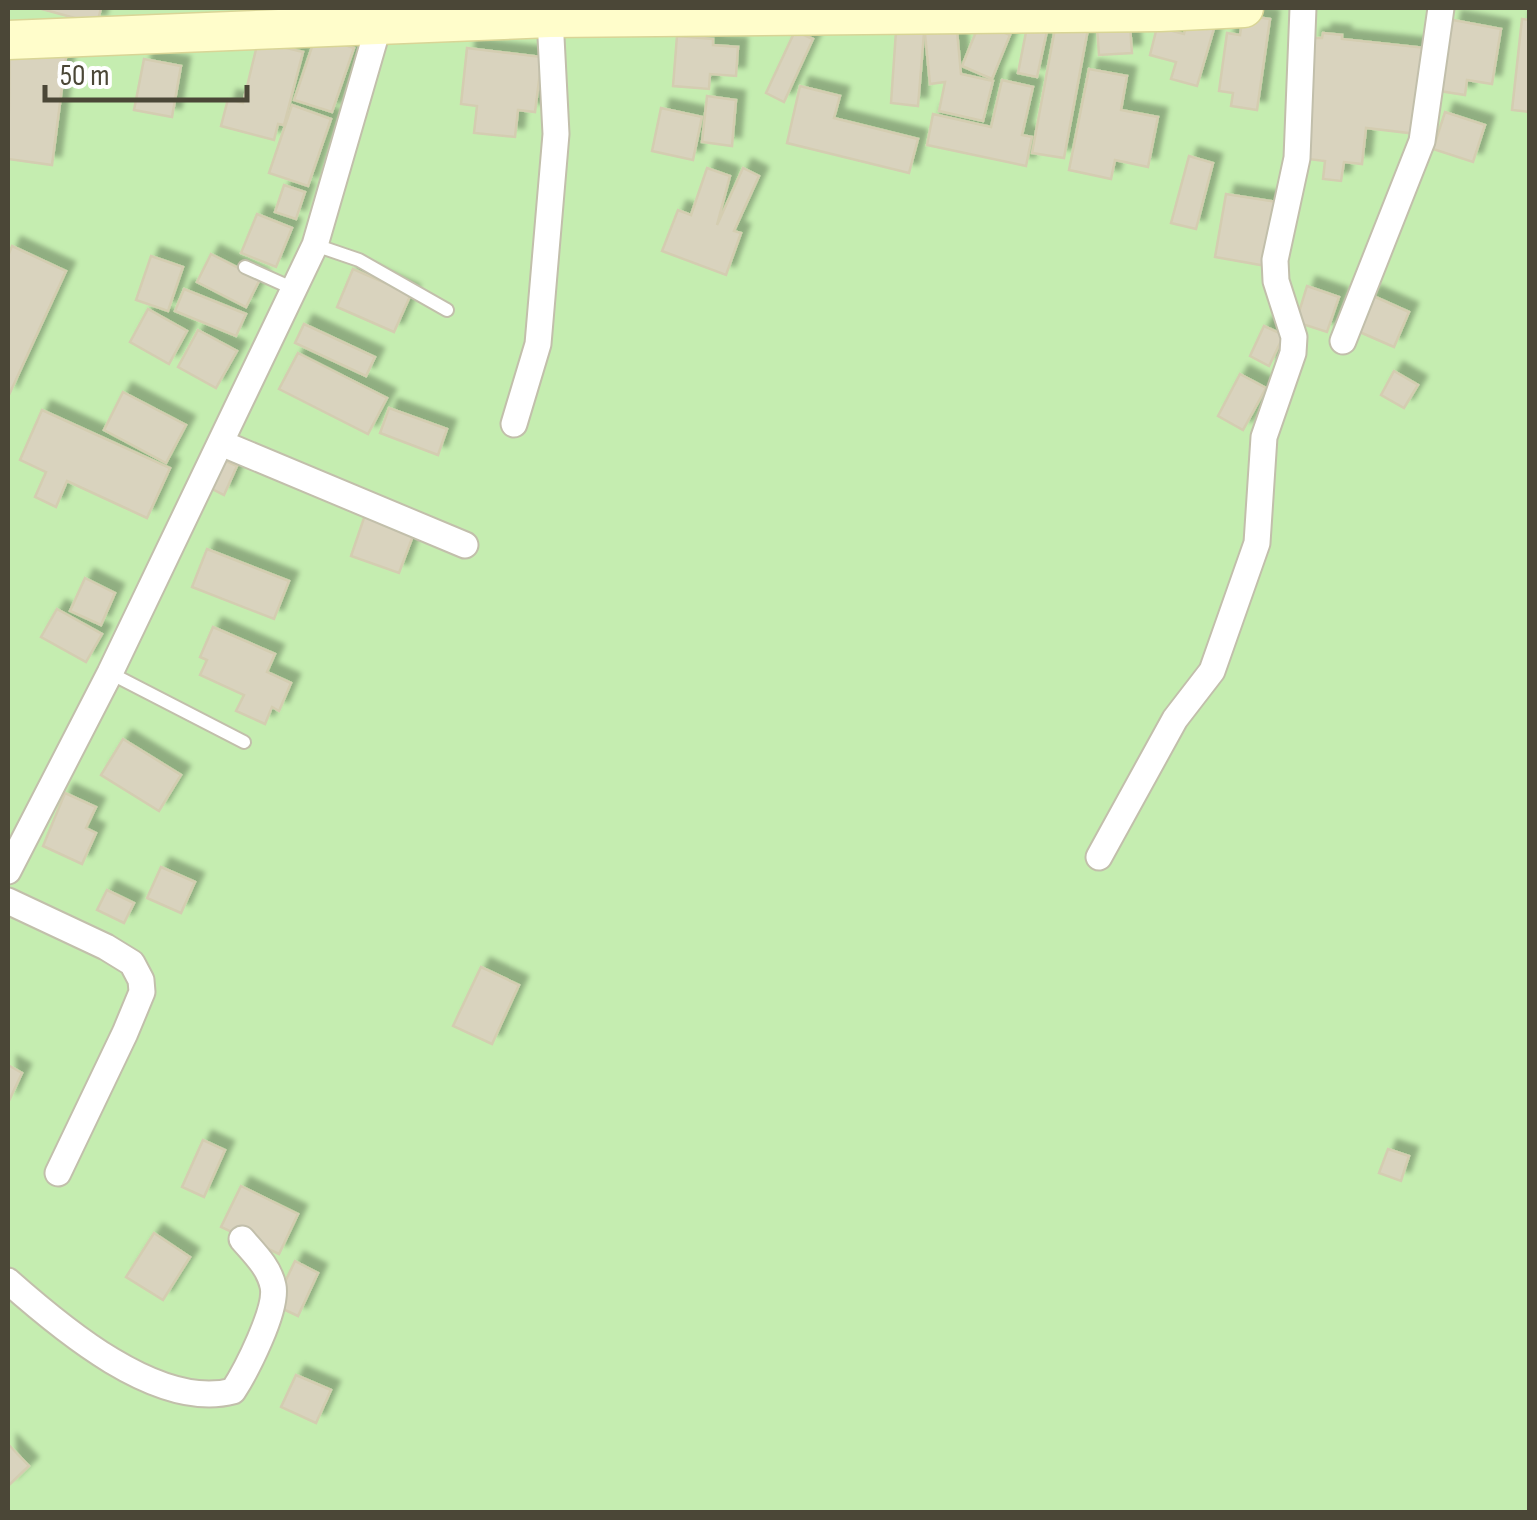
<svg xmlns="http://www.w3.org/2000/svg" width="1537" height="1520" font-family="'Sofia Sans Condensed',sans-serif">
<style>
.green{fill:#c5edb0}
.building{fill:#d9d3be;stroke:#d4cdb1;stroke-width:2.5;filter:url(#shadow)}
.lines{fill:none;stroke-linecap:round;stroke-linejoin:round}
.service-casing{stroke:#c2bfab;stroke-width:16}
.minor-casing{stroke:#c2bfab;stroke-width:29}
.secondary-casing{stroke:#d9d596;stroke-width:41}
.service{stroke:#fff;stroke-width:12}
.minor{stroke:#fff;stroke-width:25}
.secondary{stroke:#fffdcb;stroke-width:38}
</style>
<defs>
<filter id="shadow"><feDropShadow dx="9" dy="-9" stdDeviation="2.5" flood-color="#0004"/></filter>
</defs>
<rect width="100%" height="100%" fill="#f6f5ea"/>
<rect class="green" x="8" y="8" width="1521" height="1504"/>
<g class="building">
<polygon points="38,8 101,8 97,24"/>
<polygon points="1243,15 1270,19 1257,110 1231,106 1233,93 1219,91 1227,33 1240,35"/>
<polygon points="1188,17 1215,25 1197,86 1171,79 1176,62 1150,55 1157,27 1184,34"/>
<polygon points="1522,19 1530,20 1530,112 1512,110"/>
<polygon points="1453,20 1501,29 1492,84 1467,80 1465,95 1439,91"/>
<polygon points="980,22 1010,35 992,79 962,66"/>
<polygon points="1056,23 1088,29 1064,158 1032,153"/>
<polygon points="1130,26 1132,53 1099,55 1097,28"/>
<polygon points="1027,27 1047,31 1037,77 1018,73"/>
<polygon points="795,31 813,39 784,102 766,93"/>
<polygon points="896,31 924,33 918,106 891,103"/>
<polygon points="957,31 961,74 993,81 983,121 939,111 945,82 930,84 925,34"/>
<polygon points="1323,33 1342,35 1342,39 1426,48 1417,134 1366,128 1362,164 1344,162 1341,181 1323,179 1325,161 1300,158 1313,38 1322,38"/>
<polygon points="316,35 354,48 332,112 294,100"/>
<polygon points="677,36 713,39 713,45 738,47 736,76 710,74 709,89 673,86"/>
<polygon points="258,41 303,52 284,125 278,124 274,140 221,126 228,99 243,103"/>
<polygon points="467,48 542,57 535,112 518,110 515,137 474,133 477,106 461,104"/>
<polygon points="10,49 66,57 52,165 8,159"/>
<polygon points="144,59 181,66 172,117 134,110"/>
<polygon points="1089,69 1127,76 1121,110 1158,117 1148,167 1115,160 1111,179 1069,170"/>
<polygon points="1002,80 1033,87 1022,135 1032,137 1026,166 927,145 933,114 991,127"/>
<polygon points="800,86 840,96 834,118 918,139 909,173 787,143"/>
<polygon points="707,96 736,100 732,146 702,142"/>
<polygon points="292,105 331,119 308,186 269,173"/>
<polygon points="661,108 702,117 693,160 652,151"/>
<polygon points="1445,112 1485,125 1473,162 1433,149"/>
<polygon points="1189,156 1213,163 1196,229 1171,223"/>
<polygon points="707,168 730,176 717,225 743,168 759,176 734,231 741,233 726,275 662,251 678,210 691,215"/>
<polygon points="284,185 305,192 296,219 275,212"/>
<polygon points="1226,194 1277,202 1266,266 1215,257"/>
<polygon points="257,214 292,228 276,267 241,253"/>
<polygon points="12,246 66,271 8,397 8,256"/>
<polygon points="211,254 260,279 246,307 197,282"/>
<polygon points="151,256 183,267 168,311 136,300"/>
<polygon points="353,269 411,294 394,332 337,307"/>
<polygon points="1307,286 1339,297 1327,332 1296,322"/>
<polygon points="184,289 246,314 236,336 175,311"/>
<polygon points="1371,295 1409,312 1394,347 1355,330"/>
<polygon points="148,309 187,331 169,364 130,342"/>
<polygon points="304,324 375,357 366,376 295,343"/>
<polygon points="1264,326 1284,335 1269,366 1250,356"/>
<polygon points="198,330 237,351 216,388 178,367"/>
<polygon points="298,353 387,398 368,434 279,389"/>
<polygon points="1394,371 1418,385 1404,408 1381,395"/>
<polygon points="1240,374 1266,388 1243,430 1218,416"/>
<polygon points="123,392 186,425 166,463 104,430"/>
<polygon points="389,408 447,429 438,455 380,433"/>
<polygon points="42,410 170,468 147,518 67,481 56,507 35,497 46,472 20,460"/>
<polygon points="217,457 237,466 224,495 204,485"/>
<polygon points="365,515 414,533 399,573 351,556"/>
<polygon points="207,549 289,581 274,619 192,587"/>
<polygon points="85,578 115,593 101,625 70,611"/>
<polygon points="57,609 102,634 86,662 41,637"/>
<polygon points="213,627 275,654 267,672 291,683 279,711 272,707 265,724 236,711 244,695 200,675 207,660 200,657"/>
<polygon points="123,739 181,775 159,811 101,775"/>
<polygon points="65,793 96,807 86,828 96,833 82,864 43,846"/>
<polygon points="161,867 195,882 181,913 147,898"/>
<polygon points="107,890 134,903 124,923 97,910"/>
<polygon points="481,967 519,985 492,1044 453,1026"/>
<polygon points="8,1065 22,1073 8,1103"/>
<polygon points="203,1140 225,1150 204,1197 182,1187"/>
<polygon points="1388,1149 1409,1156 1401,1181 1379,1173"/>
<polygon points="241,1186 298,1214 279,1254 221,1227"/>
<polygon points="154,1233 190,1257 163,1300 126,1277"/>
<polygon points="295,1261 318,1273 298,1316 274,1305"/>
<polygon points="296,1375 331,1390 316,1423 281,1407"/>
<polygon points="8,1444 29,1466 8,1486"/>
</g>
<g class="lines">
<g class="service-casing">
<g id="service">
<polyline points="315,245 359,260 447,310"/>
<polyline points="245,267 294,289"/>
<polyline points="110,673 244,742"/>
</g>
</g>
<g class="minor-casing">
<g id="minor">
<polyline points="1343,341 1422,141 1441,8"/>
<polyline points="514,424 538,344 556,134 550,18"/>
<polyline points="221,443 465,545"/>
<polyline points="1099,857 1175,719 1212,671 1257,543 1264,437 1293,353 1294,337 1276,281 1275,260 1297,158 1303,8"/>
<polyline points="8,871 110,673 315,245 379,24"/>
<polyline points="8,901 106,947 132,963 141,980 142,992 125,1033 58,1173"/>
<path d="M8 1281C60 1327 158 1411 233 1391 246 1371 278 1309 273 1286 269 1267 254 1253 242 1239"/>
</g>
</g>
<g class="secondary-casing">
<polyline id="secondary" points="8,40 550,18 1160,12 1244,8"/>
</g>
<use href="#service" class="service"/>
<use href="#minor" class="minor"/>
<use href="#secondary" class="secondary"/>
</g>
<rect width="1537" height="1520" fill="none" stroke="#4b4737" stroke-width="20"/>
<path d="M45 85v15h202v-15" fill="none" stroke="#4b4737" stroke-width="5"/>
<text x="60" y="85" font-size="30" fill="#4b4737" stroke="#ffffff" stroke-width="8" paint-order="stroke">50 m</text>
</svg>
